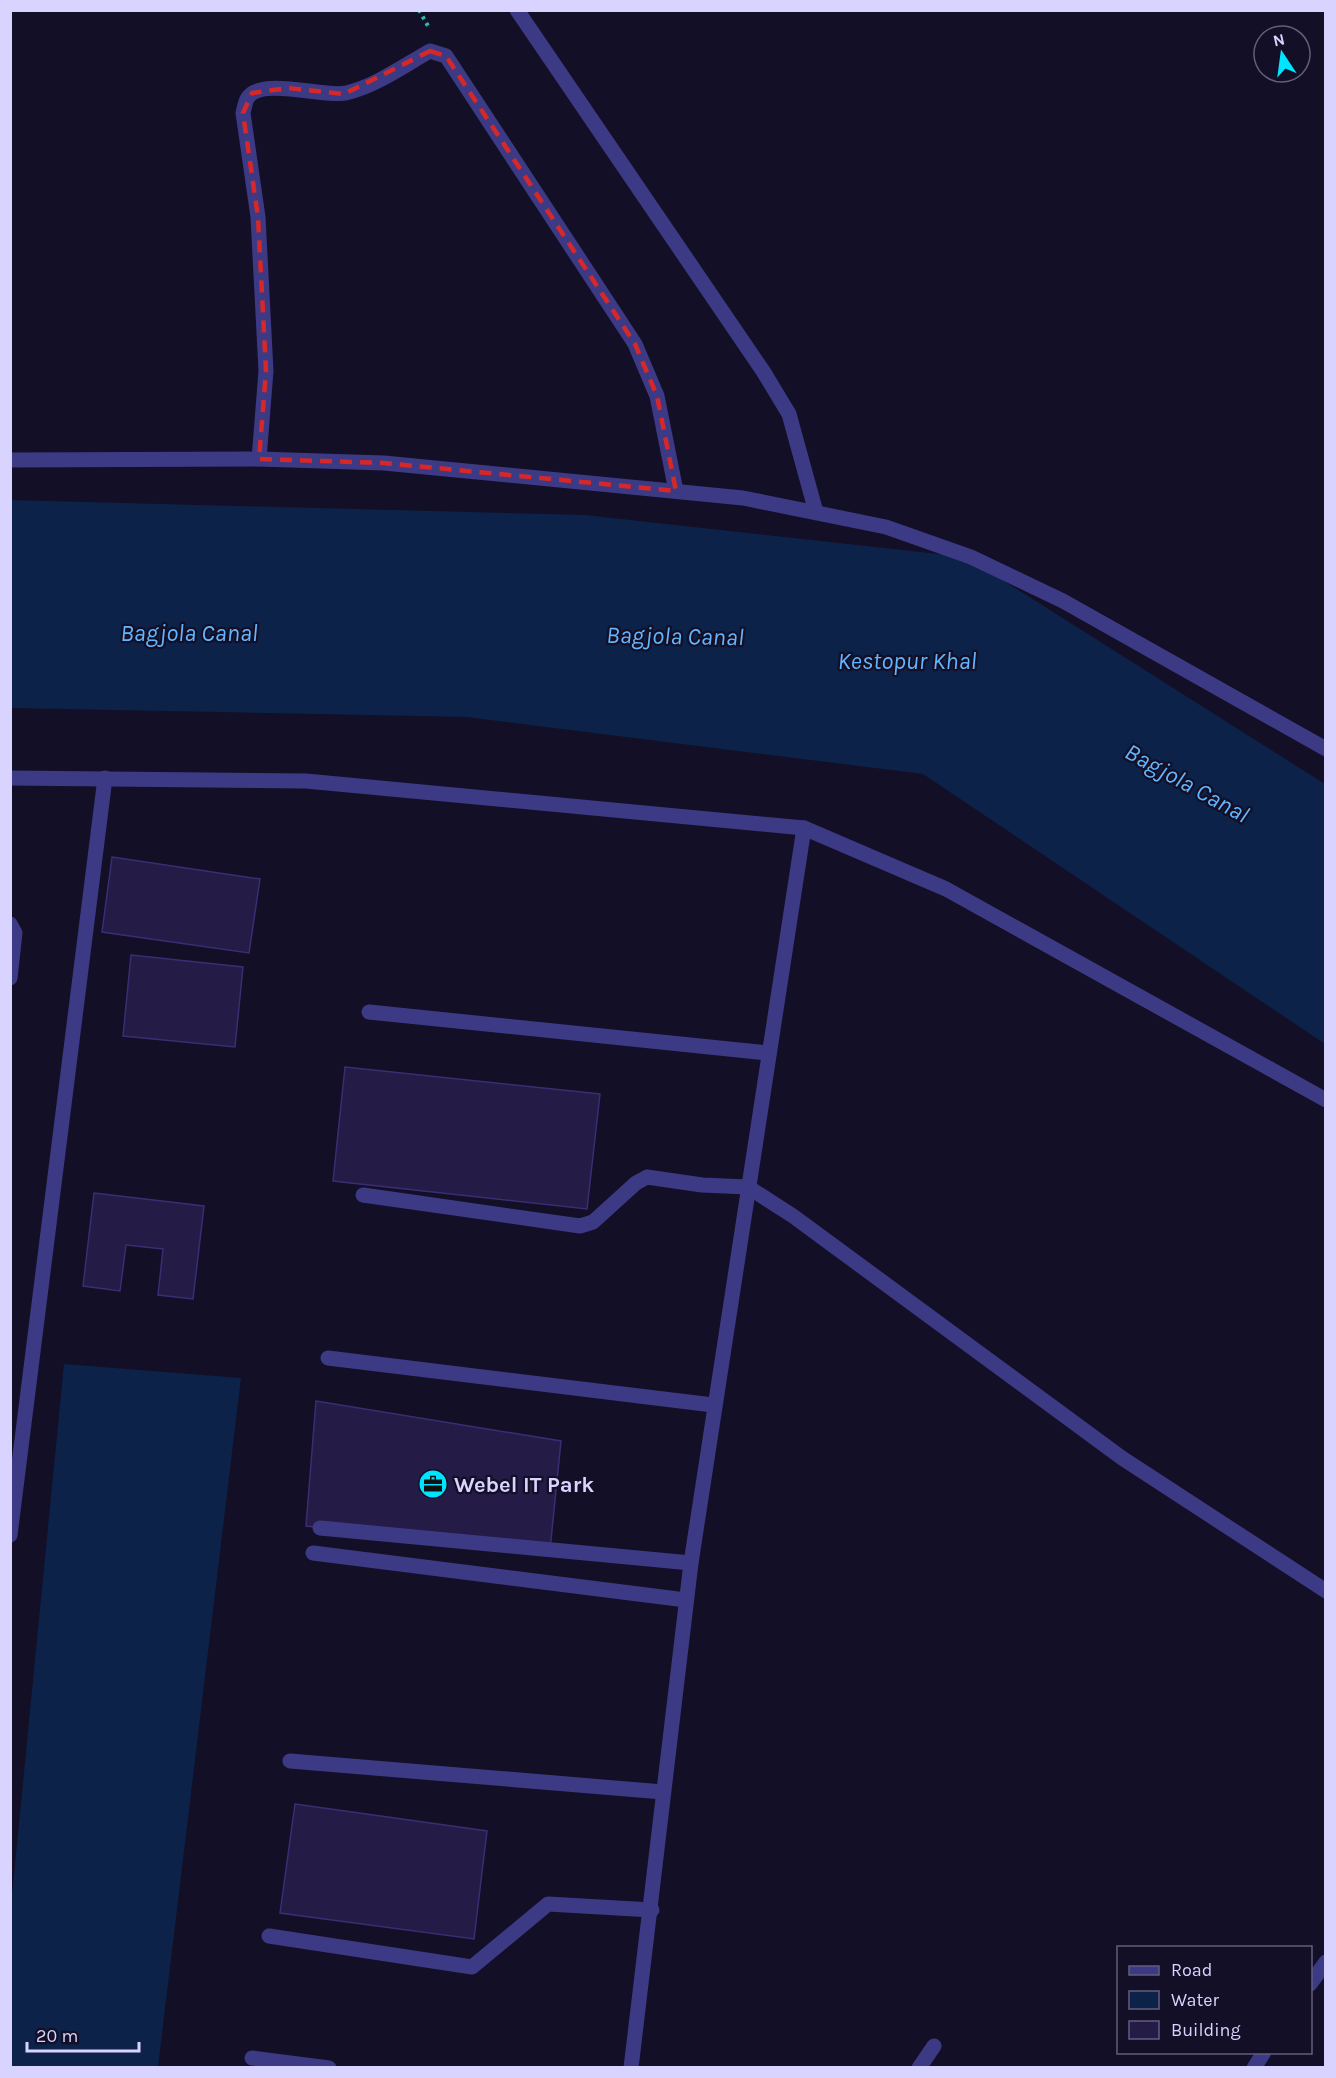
<svg xmlns="http://www.w3.org/2000/svg" width="1336" height="2078" font-family="Karla,sans-serif">
<style>
.water{fill:#0c2248}
.building{fill:#241b47;stroke:#3b2d73;stroke-width:1.5}
.lines{fill:none;stroke-linecap:round;stroke-linejoin:round}
.path{stroke:#2fb8b0;stroke-width:4;stroke-dasharray:3 4.5;stroke-linecap:butt}
.minor{stroke:#3d3a85;stroke-width:15}
.marked{fill:none;stroke:#d62828;stroke-width:4.5;stroke-dasharray:12 8;stroke-linejoin:round}
.labels{text-anchor:middle;stroke-width:4.5;stroke-linejoin:round;paint-order:stroke}
.poi-label{font-size:22px;font-weight:bold;fill:#d9d4ff;stroke:#130f26;text-anchor:start}
.water-label{font-size:24px;font-style:italic;fill:#62b6ff;stroke:#130f26}
</style>
<rect width="100%" height="100%" fill="#130f26"/>
<g class="water">
<polygon points="11,500 585,515 966,557 1325,784 1325,1044 923,774 467,717 11,708"/>
<polygon points="64,1364 241,1378 158,2067 11,2067 11,1905"/>
</g>
<g class="building">
<polygon points="112,857 260,879 249,953 102,932"/>
<polygon points="131,955 243,967 235,1047 123,1036"/>
<polygon points="345,1067 600,1094 587,1209 333,1181"/>
<polygon points="94,1193 204,1206 193,1299 158,1295 163,1249 126,1245 120,1291 83,1286"/>
<polygon points="316,1401 561,1441 550,1550 306,1526"/>
<polygon points="295,1804 487,1831 474,1939 280,1913"/>
</g>
<g class="lines">
<polyline class="path" points="419,10 428,26"/>
<g class="minor">
<polyline points="517,10 763,371 789,414 816,512"/>
<path d="M259 459 266 371 258 217 243 113C244 109 245 103 247 99 259 76 325 98 346 93 376 86 403 66 430 51L446 56 635 344 657 396 676 491"/>
<polyline points="10,460 259,459 384,463 743,498 886,527 971,557 1063,601 1326,749"/>
<polyline points="10,778 306,781 804,828 946,889 1326,1100"/>
<polyline points="10,924 15,933 10,978"/>
<polyline points="369,1012 768,1053"/>
<polyline points="363,1195 580,1226 593,1222 636,1183 647,1177 702,1185 748,1187 793,1216 1122,1458 1326,1591"/>
<polyline points="328,1358 713,1405"/>
<polyline points="320,1528 691,1563"/>
<polyline points="10,1535 105,778"/>
<polyline points="313,1553 686,1600"/>
<polyline points="290,1761 663,1792"/>
<polyline points="269,1936 472,1967 548,1904 652,1910"/>
<polyline points="1310,1984 1326,1962"/>
<polyline points="252,2058 329,2068"/>
<polyline points="631,2068 691,1563 804,828"/>
<polyline points="919,2068 934,2046"/>
<polyline points="1254,2068 1264,2052"/>
</g>
</g>
<path class="marked" d="M430 51 446 56 635 344 657 396 676 491 384 463 259 459 266 371 258 217 243 113 252 93 288 88 344 94Z"/>
<defs>
<g id="office-disc" transform="scale(1.5)"><circle r="9.5" fill="#00e5ff" stroke="#130f26"/><path d="M-6-3h4V-5.5h4V-3h4V5H-6ZM-1-4.5V-3h2v-1.5ZM-6 0V1H6V0Z" fill="#111"/></g>
</defs>
<g fill-rule="evenodd">
<use href="#office-disc" x="433" y="1484"/>
</g>
<g class="labels">
<g class="poi-label">
<text x="454" y="1492">Webel IT Park</text>
</g>
<g class="water-label">
<text x="189" y="641">Bagjola Canal</text>
<text transform="translate(675 636) rotate(1)" y="8">Bagjola Canal</text>
<text x="907" y="669">Kestopur Khal</text>
<text transform="translate(1187 783) rotate(29)" y="8">Bagjola Canal</text>
</g>
</g>
<rect width="1336" height="2078" fill="none" stroke="#d9d4ff" stroke-width="24"/>
<rect x="1117" y="1946" width="195" height="108" fill="#130f26" stroke="#625e7d" stroke-width="1.5"/>
<rect x="1129" y="1966" width="30" height="9" fill="#3d3a85" stroke="#625e7d" stroke-width="1.5"/>
<text x="1171" y="1976" font-size="18" fill="#d9d4ff">Road</text>
<rect x="1129" y="1991" width="30" height="18" fill="#0c2248" stroke="#625e7d" stroke-width="1.5"/>
<text x="1171" y="2006" font-size="18" fill="#d9d4ff">Water</text>
<rect x="1129" y="2021" width="30" height="18" fill="#241b47" stroke="#625e7d" stroke-width="1.5"/>
<text x="1171" y="2036" font-size="18" fill="#d9d4ff">Building</text>
<g transform="translate(1282 54) rotate(347)"><circle r="28" fill="#130f26" stroke="#625e7d" stroke-width="1.5"/>
<path d="M0-4.5L10 22L0 15L-10 22Z" fill="#00e5ff"/>
<text y="-9" font-size="16" font-weight="bold" text-anchor="middle" fill="#d9d4ff">N</text>
</g>
<path d="M27 2042v9h112v-9" fill="none" stroke="#d9d4ff" stroke-width="3"/>
<text x="36" y="2042" font-size="18" fill="#d9d4ff" stroke="#130f26" stroke-width="4.5" paint-order="stroke">20 m</text>
</svg>
